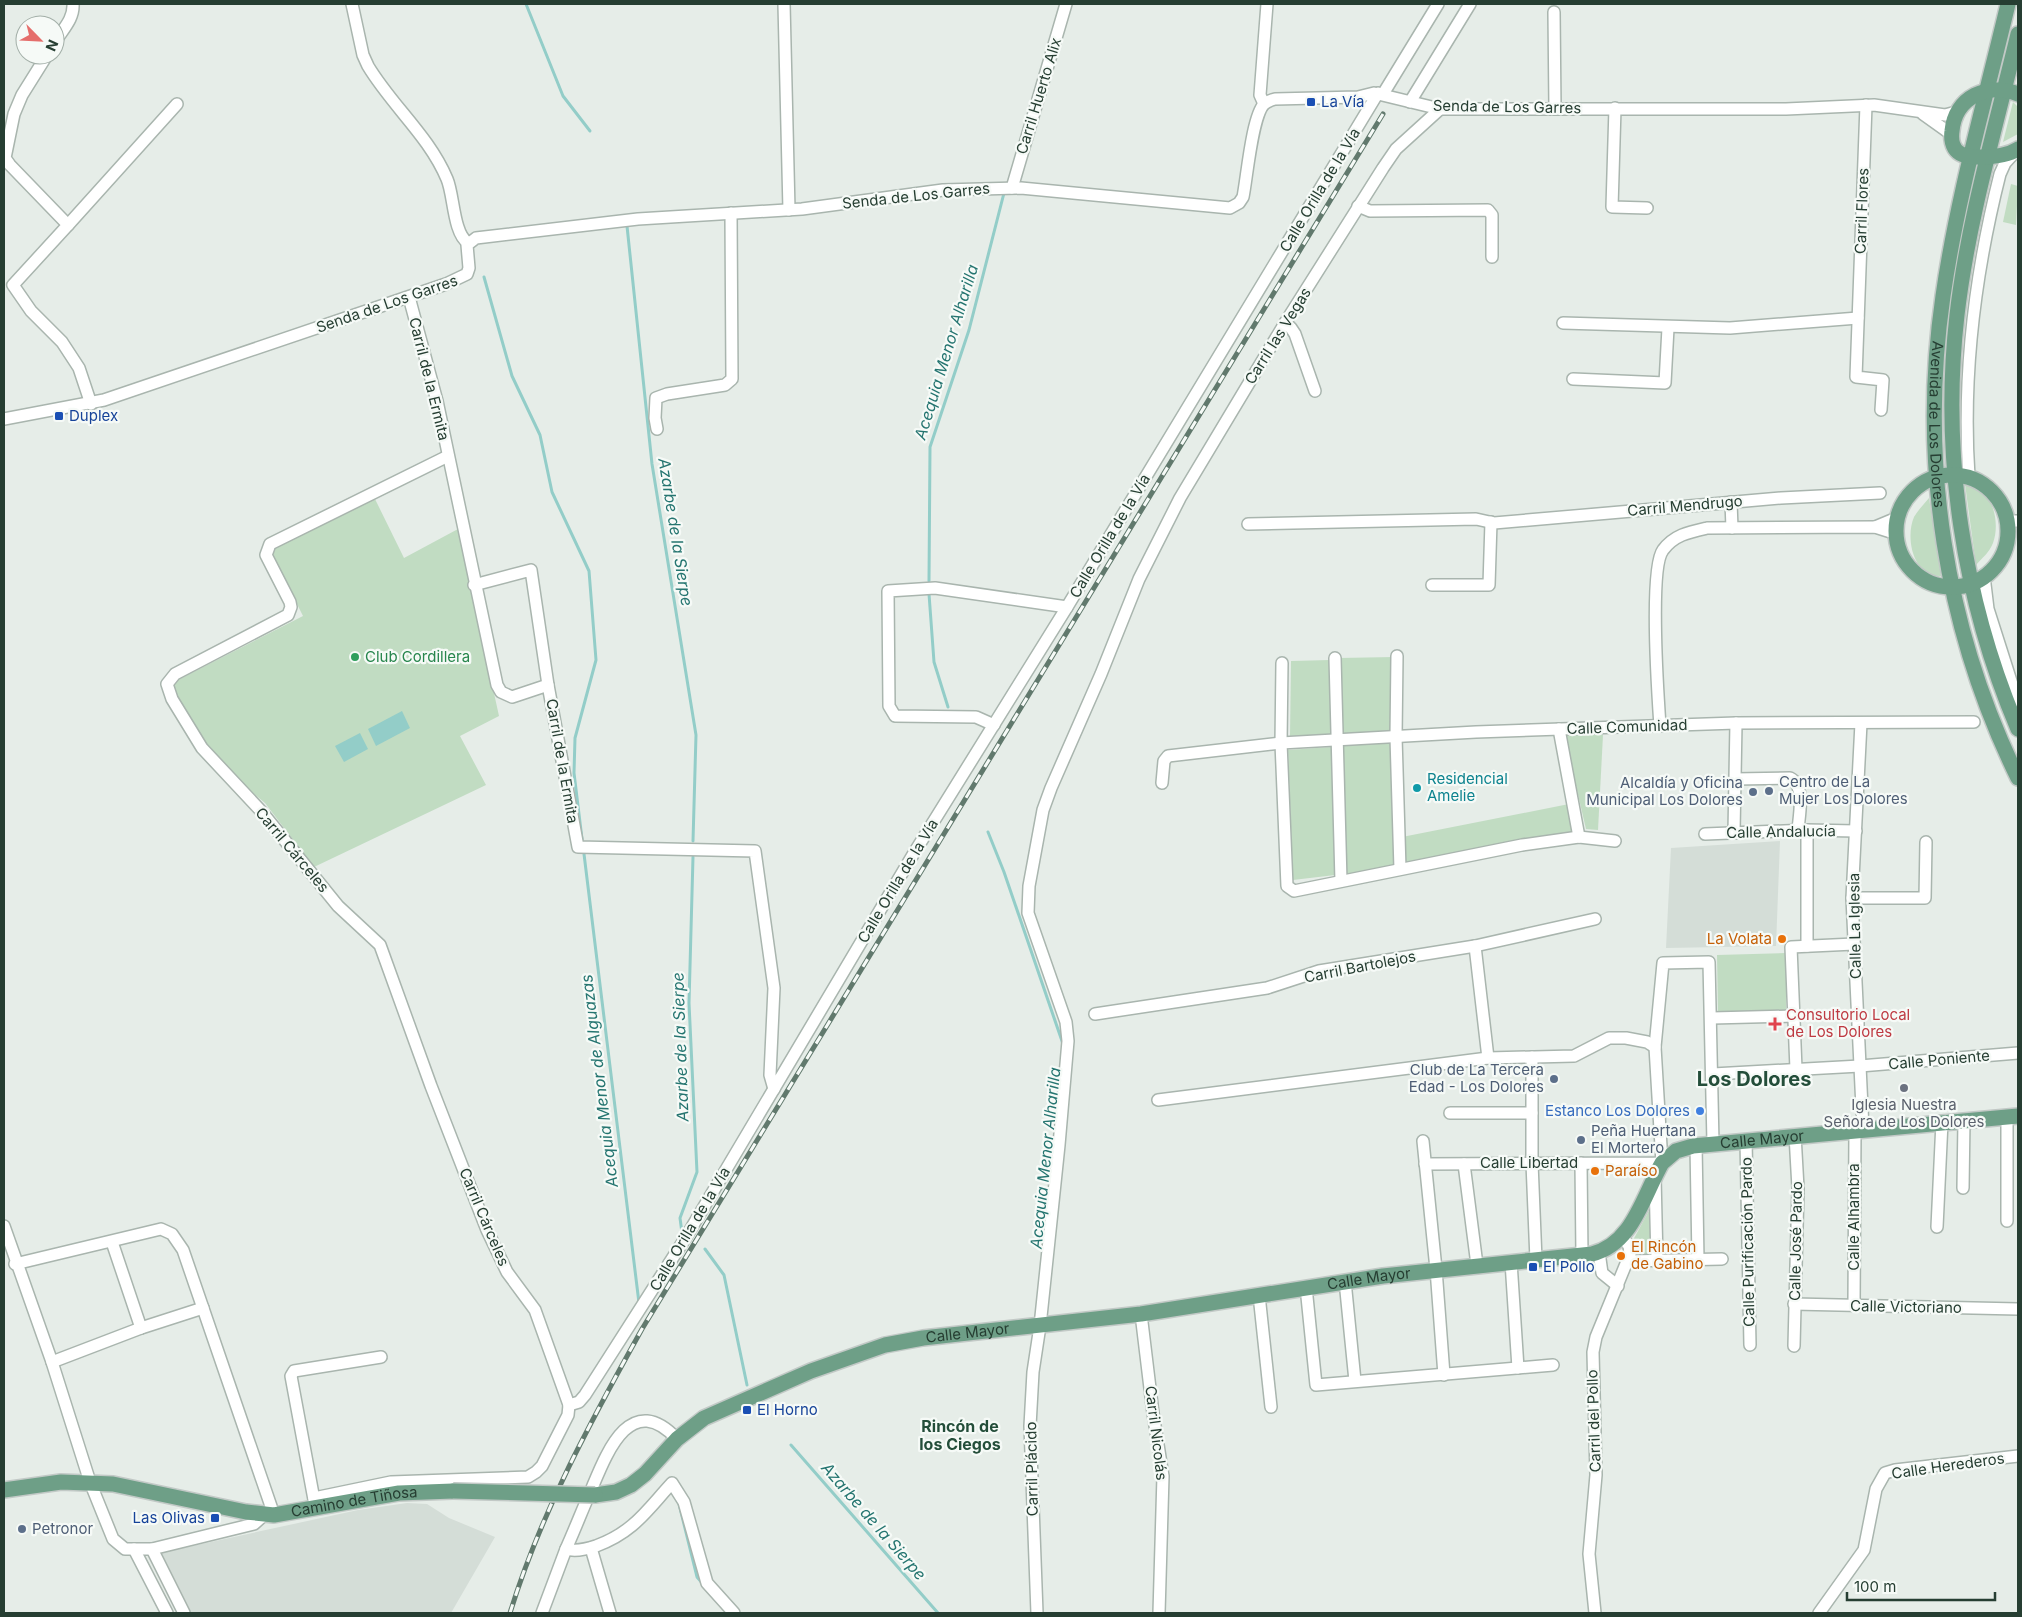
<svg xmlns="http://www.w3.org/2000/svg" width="2022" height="1617" font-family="Inter,sans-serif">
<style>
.built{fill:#d4ddd7}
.green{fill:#c1dcc2}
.water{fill:#93cdc8}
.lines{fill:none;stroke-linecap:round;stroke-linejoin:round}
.stream{stroke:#93cdc8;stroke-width:3}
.minor-casing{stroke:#a9b5ae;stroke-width:14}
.major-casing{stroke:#c2c9c6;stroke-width:18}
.minor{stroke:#fff;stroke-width:11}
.major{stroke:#6e9f87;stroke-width:15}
.rail-casing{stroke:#61796d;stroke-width:5}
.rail{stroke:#f6faf7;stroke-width:3;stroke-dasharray:9;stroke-linecap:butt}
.major-bridge-casing{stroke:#c2c9c6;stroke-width:18;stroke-linecap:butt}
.major-bridge{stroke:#6e9f87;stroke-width:15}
.transit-dot{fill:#1a4fb4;stroke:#f6faf7;stroke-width:2}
.leisure-dot{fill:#2e9e5b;stroke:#f6faf7;stroke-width:2}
.culture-dot{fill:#0f9aa8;stroke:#f6faf7;stroke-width:2}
.service-dot{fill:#5c6f8a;stroke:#f6faf7;stroke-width:2}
.food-dot{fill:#e8710a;stroke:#f6faf7;stroke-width:2}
.health-dot{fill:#e0444e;stroke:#f6faf7;stroke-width:2}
.worship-dot{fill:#6b7280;stroke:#f6faf7;stroke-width:2}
.shop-dot{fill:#3f7fe0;stroke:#f6faf7;stroke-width:2}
.labels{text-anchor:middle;stroke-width:4.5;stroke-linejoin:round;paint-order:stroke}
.street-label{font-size:15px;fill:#263e32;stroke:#f6faf7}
.transit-label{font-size:15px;fill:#164399;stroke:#f6faf7;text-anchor:start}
.leisure-label{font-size:15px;fill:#27864d;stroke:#f6faf7;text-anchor:start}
.culture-label{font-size:15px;fill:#0d838f;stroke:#f6faf7;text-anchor:start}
.service-label{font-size:15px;fill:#4e5e75;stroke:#f6faf7;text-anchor:start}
.food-label{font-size:15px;fill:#c56008;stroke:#f6faf7;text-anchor:start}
.health-label{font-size:15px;fill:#be3a42;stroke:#f6faf7;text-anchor:start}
.worship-label{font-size:15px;fill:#5b616d;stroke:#f6faf7}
.shop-label{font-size:15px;fill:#366cbe;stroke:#f6faf7;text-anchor:end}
.water-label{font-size:16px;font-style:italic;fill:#257570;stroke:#f6faf7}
.neighbourhood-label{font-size:16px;font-weight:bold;fill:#244e3a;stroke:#f6faf7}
.district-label{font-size:20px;font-weight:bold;fill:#244e3a;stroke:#f6faf7}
</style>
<rect width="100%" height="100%" fill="#e6ede8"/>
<g class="built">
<polygon points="1780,841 1776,946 1666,948 1671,848"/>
<polygon points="407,1503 427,1504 449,1518 495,1537 451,1613 191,1613 160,1553 358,1510"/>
</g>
<g class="green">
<polygon points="2013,102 2018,107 2018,134 2003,142"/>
<polygon points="2011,184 2018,186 2016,225 2003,222"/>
<path d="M1965 484C1992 485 2001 522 1993 543 1989 553 1982 558 1976 565Z"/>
<polygon points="374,497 404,558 458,529 499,716 460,736 486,785 314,867 265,803 228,772 213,756 171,689 172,683 303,616 270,550 274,545"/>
<path d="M1929 498 1941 576C1913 577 1905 538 1914 517 1918 510 1924 504 1929 498Z"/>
<polygon points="1394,657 1392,733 1340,734 1339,658"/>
<polygon points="1330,660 1332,734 1290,736 1291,661"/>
<polygon points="1564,734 1603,735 1598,830 1586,829"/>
<polygon points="1390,743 1394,866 1347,874 1342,746"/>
<polygon points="1331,747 1335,875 1293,880 1288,750"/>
<polygon points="1569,804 1572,833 1403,863 1402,837"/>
<polygon points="1786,953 1786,1013 1718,1014 1717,955"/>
<polygon points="1651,1207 1655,1255 1636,1258 1632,1242"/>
</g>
<g class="water">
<polygon points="402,711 410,728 376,746 368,729"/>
<polygon points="360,733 368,749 344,762 335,746"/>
</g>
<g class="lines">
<g class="stream">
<polyline points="526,4 563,96 590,131"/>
<polyline points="627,226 652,464 696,735 693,841"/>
<polyline points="484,277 512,376 540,435 552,492 589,571 596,660 575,738 574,773 582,839"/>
<polyline points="929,581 930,447 969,330 1004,193"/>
<polyline points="929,594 934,662 948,707"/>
<polyline points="988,832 1004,872 1063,1044"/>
<polyline points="584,854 639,1303"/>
<polyline points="682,1233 680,1218 697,1172 689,1003 693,857"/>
<polyline points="705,1249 724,1275 747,1385"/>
<polyline points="791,1445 938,1613"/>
<polyline points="679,1504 697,1577 703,1584"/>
</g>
<g class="minor-casing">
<g id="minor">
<path d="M352 4 363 55 368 66C392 106 429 136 447 179 454 195 453 233 468 243"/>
<polyline points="784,4 789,210"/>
<polyline points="1554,12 1555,109"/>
<path d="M55 42C63 29 74 19 73 4"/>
<polyline points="47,55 22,95 14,114 5,158 10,165 68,225 13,285 31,311 62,342 79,368 91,404"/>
<polyline points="1383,94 1438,4"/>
<polyline points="1410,102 1470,4"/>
<polyline points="1264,104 1260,95 1267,4"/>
<polyline points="1866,105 1856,377 1883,380 1881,410"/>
<polyline points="1615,108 1612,207 1647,208"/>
<polyline points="1923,114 1951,134"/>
<polyline points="1012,188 1066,4"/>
<polyline points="1358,206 1370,211 1488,210 1492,215 1492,257"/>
<polyline points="68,225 177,104"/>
<polyline points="409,297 437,401 497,685 501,692 512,697 548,685 578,847 755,851 774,988 770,1075 774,1089"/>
<polyline points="1285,323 1291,328 1295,334 1315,391"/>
<polyline points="1563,323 1730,328 1858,318"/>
<polyline points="1573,379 1665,383 1668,328"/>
<path d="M4 419 104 400 446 284 467 274 469 268 467 245 476 238 638 219 802 209 943 190 1021 188 1230 208 1239 203 1243 197C1247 177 1252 117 1264 104 1267 102 1271 100 1275 99L1358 97 1374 93 1440 109H1786L1874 105 1945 115 1956 112"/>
<polyline points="657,429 655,418 656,398 667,394 725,385 732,379 731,213"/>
<path d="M1969 477C1962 375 1975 273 2000 174L2005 163 2015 152"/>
<polyline points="1731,502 1732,528"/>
<polyline points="2007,521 2018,521"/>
<polyline points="1248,524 1476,519 1494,523 1781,498 1880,493"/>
<polyline points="1875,527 1899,517"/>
<polyline points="1984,576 1988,609 2018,703"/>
<polyline points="474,585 531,570 548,685"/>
<polyline points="1432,585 1489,585 1491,522"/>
<polyline points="1397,656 1396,737 1400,869"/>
<polyline points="1335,658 1341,881"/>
<polyline points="1282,663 1281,743 1287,886 1294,891 1522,845 1579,837 1615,841"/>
<polyline points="1861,723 1852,898 1863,1129"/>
<polyline points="994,725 976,717 895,716 889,706 888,591 935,588 1067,607"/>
<path d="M1660 726C1658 697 1649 568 1663 550 1674 535 1689 532 1707 528L1875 527 1897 534"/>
<polyline points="1559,729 1579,837"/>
<path d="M1735 779 1790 778C1806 786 1799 815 1798 830"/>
<polyline points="1162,783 1164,761 1168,756 1281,743 1476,732 1736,723 1974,722"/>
<polyline points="1734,832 1736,723"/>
<polyline points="1705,834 1807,830 1856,831"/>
<polyline points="1852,898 1925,898 1926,842"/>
<polyline points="1475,946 1488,1058"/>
<polyline points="1807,946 1807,830"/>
<polyline points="1095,1014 1267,988 1319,971 1475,946 1595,919"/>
<polyline points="1712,1018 1794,1016"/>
<polyline points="1532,1057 1532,1163 1536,1260"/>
<polyline points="1796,1069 1791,947 1854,944"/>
<polyline points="1713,1074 1860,1066 2018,1053"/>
<polyline points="1158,1100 1488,1058 1574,1056 1609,1038 1626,1038 1647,1042 1655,1047"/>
<polyline points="1450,1113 1532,1113"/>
<polyline points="2007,1117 2007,1221"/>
<polyline points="1746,1140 1750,1345"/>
<polyline points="1423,1141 1436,1269 1444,1375"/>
<polyline points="1696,1145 1698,1260"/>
<polyline points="1581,1163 1582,1256"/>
<polyline points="1425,1164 1662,1163 1655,1047 1663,963 1709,962 1713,1143"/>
<polyline points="1464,1164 1477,1265"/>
<polyline points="1655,1177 1657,1261"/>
<polyline points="1963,1188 1964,1120"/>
<polyline points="4,1226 52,1362 90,1482 113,1539 125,1549 152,1549 254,1524 264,1515"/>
<polyline points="1937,1227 1942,1122"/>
<polyline points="112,1242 141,1328"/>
<polyline points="1599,1252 1602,1273 1618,1286"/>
<polyline points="1628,1261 1722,1259"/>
<polyline points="1511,1262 1518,1368"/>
<polyline points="15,1264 161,1229 172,1234 183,1250 274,1515"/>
<polyline points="1345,1281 1355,1381"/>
<polyline points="1306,1287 1316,1385 1553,1365"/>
<polyline points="1259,1295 1271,1407"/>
<polyline points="1794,1304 2018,1309"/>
<polyline points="1854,1305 1855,1129"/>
<polyline points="1141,1314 1153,1413 1163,1476 1159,1613"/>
<polyline points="1794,1346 1798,1188 1795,1135"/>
<polyline points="52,1362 141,1328 203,1308"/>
<polyline points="569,1405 579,1402 585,1395 686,1237 914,853 1067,607 1378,93"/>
<path d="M677 1439C631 1390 607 1452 592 1488 583 1508 575 1529 566 1549 576 1552 587 1549 596 1546 634 1532 647 1510 672 1483L684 1502 707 1583 734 1613"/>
<polyline points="314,1498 391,1482 528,1477 536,1472 542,1466 568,1415 569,1405 535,1310 507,1272 487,1230 431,1086 380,945 338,906 261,811 202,748 172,699 167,684 175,674 288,615 291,607 290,602 266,555 270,544 448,456"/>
<polyline points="315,1505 291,1376 294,1371 381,1357"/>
<polyline points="591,1548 610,1613"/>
<polyline points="134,1549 167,1613"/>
<polyline points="152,1549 184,1613"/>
<polyline points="542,1613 566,1549"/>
<polyline points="1037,1613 1030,1426 1033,1372 1040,1326 1059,1145 1068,1041 1066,1022 1028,913 1029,886 1043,810 1051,788 1101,674 1139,579 1180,498 1285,323 1383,168 1396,149 1440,109"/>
<polyline points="1595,1613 1589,1554 1596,1475 1593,1352 1596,1337 1630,1254 1629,1246 1622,1236"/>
<polyline points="1819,1613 1864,1550 1876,1489 1885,1473 1895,1470 2018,1456"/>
</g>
</g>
<g class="major-casing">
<g id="major">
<path id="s1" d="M2008 4C1985 101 1957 198 1943 296 1919 461 1945 629 2018 778"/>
<path d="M2018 34C1996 126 1968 220 1957 315 1941 455 1963 600 2018 729"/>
<path d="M2018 94C1988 82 1955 97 1952 131 1951 138 1952 147 1958 152 1964 157 1974 157 1981 157 1994 157 2007 156 2018 149"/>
<circle cx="1952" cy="531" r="56"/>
<path id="s2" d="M4 1490 61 1482 113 1484 246 1512 274 1515 399 1493 453 1491"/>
<path id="s3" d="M595 1495 616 1492 631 1485 645 1474 677 1439 704 1418 811 1371 885 1345 923 1338 1141 1314 1383 1276 1592 1254C1633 1244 1643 1196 1662 1163L1676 1151 1693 1146 2018 1116"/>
</g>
</g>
<use href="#minor" class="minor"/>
<use href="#major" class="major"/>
<g class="rail-casing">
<path id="rail" d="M510 1613C541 1512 591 1421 642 1329L1383 114"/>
</g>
<use href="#rail" class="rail"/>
<g class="major-bridge-casing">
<polyline id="major-bridge" points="453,1491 595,1495"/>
</g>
<use href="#major-bridge" class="major-bridge"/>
</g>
<g class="transit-dot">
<rect x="1306" y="97" width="10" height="10" rx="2.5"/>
<rect x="54" y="411" width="10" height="10" rx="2.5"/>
<rect x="1528" y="1262" width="10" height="10" rx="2.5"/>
<rect x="742" y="1405" width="10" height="10" rx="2.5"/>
<rect x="210" y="1513" width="10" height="10" rx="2.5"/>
</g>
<circle class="leisure-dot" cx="355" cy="657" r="5"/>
<circle class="culture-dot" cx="1417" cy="788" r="5"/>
<g class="service-dot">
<circle cx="1769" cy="791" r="5"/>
<circle cx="1753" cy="792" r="5"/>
<circle cx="1554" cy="1079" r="5"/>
<circle cx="1581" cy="1140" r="5"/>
<circle cx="22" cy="1529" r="5"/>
</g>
<g class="food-dot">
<circle cx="1782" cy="939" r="5"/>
<circle cx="1595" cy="1171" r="5"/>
<circle cx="1621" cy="1256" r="5"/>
</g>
<path class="health-dot" d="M1772.5 1016.5h5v5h5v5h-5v5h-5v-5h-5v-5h5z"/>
<circle class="worship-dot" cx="1904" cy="1088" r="5"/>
<circle class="shop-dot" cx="1700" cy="1111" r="5"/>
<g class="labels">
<g class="street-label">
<text transform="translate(1039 96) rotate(-73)" y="5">Carril Huerto Alix</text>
<text transform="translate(1507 107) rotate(1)" y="5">Senda de Los Garres</text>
<text transform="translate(1320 190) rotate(-59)" y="5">Calle Orilla de la Vía</text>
<text transform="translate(916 196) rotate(-6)" y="5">Senda de Los Garres</text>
<text transform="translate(1862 211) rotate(-88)" y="5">Carril Flores</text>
<text transform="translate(387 304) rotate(-19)" y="5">Senda de Los Garres</text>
<text transform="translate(1278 336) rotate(-58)" y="5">Carril las Vegas</text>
<text transform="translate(429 379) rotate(76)" y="5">Carril de la Ermita</text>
<text dy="5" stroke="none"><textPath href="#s1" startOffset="428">Avenida de Los Dolores</textPath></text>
<text transform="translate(1685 506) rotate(-5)" y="5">Carril Mendrugo</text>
<text transform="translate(1110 536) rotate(-59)" y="5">Calle Orilla de la Vía</text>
<text transform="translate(1627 727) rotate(-2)" y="5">Calle Comunidad</text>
<text transform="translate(562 761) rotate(80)" y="5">Carril de la Ermita</text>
<text transform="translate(1781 832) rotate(-1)" y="5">Calle Andalucía</text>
<text transform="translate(292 850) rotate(50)" y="5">Carril Cárceles</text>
<text transform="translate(898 881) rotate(-59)" y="5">Calle Orilla de la Vía</text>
<text transform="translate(1855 926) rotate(-91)" y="5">Calle La Iglesia</text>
<text transform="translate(1360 967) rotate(-11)" y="5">Carril Bartolejos</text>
<text transform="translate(1939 1060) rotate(-5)" y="5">Calle Poniente</text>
<text dy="5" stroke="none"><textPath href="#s3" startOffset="1270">Calle Mayor</textPath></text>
<text x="1529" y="1168">Calle Libertad</text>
<text transform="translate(484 1217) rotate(67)" y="5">Carril Cárceles</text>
<text transform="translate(1854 1217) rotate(-90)" y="5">Calle Alhambra</text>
<text transform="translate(690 1229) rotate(-59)" y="5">Calle Orilla de la Vía</text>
<text transform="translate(1796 1241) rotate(-89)" y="5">Calle José Pardo</text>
<text transform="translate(1748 1242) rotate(-91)" y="5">Calle Purificación Pardo</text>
<text dy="5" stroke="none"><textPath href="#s3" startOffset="821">Calle Mayor</textPath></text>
<text transform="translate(1906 1307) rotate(1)" y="5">Calle Victoriano</text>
<text dy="5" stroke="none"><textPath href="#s3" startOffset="416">Calle Mayor</textPath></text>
<text transform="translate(1594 1421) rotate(-92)" y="5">Carril del Pollo</text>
<text transform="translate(1156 1433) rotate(83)" y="5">Carril Nicolás</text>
<text transform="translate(1948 1466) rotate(-8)" y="5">Calle Herederos</text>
<text transform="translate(1032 1469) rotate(-91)" y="5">Carril Plácido</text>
<text dy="5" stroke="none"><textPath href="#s2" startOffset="355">Camino de Tiñosa</textPath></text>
</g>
<g class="transit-label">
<text x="1321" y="107">La Vía</text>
<text x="69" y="421">Duplex</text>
<text x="1543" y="1272">El Pollo</text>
<text x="757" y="1415">El Horno</text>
<text x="205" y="1523" text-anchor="end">Las Olivas</text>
</g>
<g class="leisure-label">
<text x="365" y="662">Club Cordillera</text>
</g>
<g class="culture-label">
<text x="1427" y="784">Residencial<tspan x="1427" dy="17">Amelie</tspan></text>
</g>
<g class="service-label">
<text x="1779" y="787">Centro de La<tspan x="1779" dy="17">Mujer Los Dolores</tspan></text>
<text x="1743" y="788" text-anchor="end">Alcaldía y Oficina<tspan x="1743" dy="17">Municipal Los Dolores</tspan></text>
<text x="1544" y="1075" text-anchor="end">Club de La Tercera<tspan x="1544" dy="17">Edad - Los Dolores</tspan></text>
<text x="1591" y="1136">Peña Huertana<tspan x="1591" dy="17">El Mortero</tspan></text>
<text x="32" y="1534">Petronor</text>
</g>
<g class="food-label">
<text x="1772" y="944" text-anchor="end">La Volata</text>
<text x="1605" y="1176">Paraíso</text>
<text x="1631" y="1252">El Rincón<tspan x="1631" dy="17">de Gabino</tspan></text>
</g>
<g class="health-label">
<text x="1786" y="1020">Consultorio Local<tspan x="1786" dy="17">de Los Dolores</tspan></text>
</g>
<g class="worship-label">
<text x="1904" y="1110">Iglesia Nuestra<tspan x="1904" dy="17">Señora de Los Dolores</tspan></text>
</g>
<g class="shop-label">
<text x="1690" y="1116">Estanco Los Dolores</text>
</g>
<g class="water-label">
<text transform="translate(946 352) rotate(-73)" y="6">Acequia Menor Alharilla</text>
<text transform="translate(676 532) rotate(81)" y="6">Azarbe de la Sierpe</text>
<text transform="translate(680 1047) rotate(-92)" y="6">Azarbe de la Sierpe</text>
<text transform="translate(599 1081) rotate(-97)" y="6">Acequia Menor de Alguazas</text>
<text transform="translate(1045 1158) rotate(-84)" y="6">Acequia Menor Alharilla</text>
<text transform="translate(874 1521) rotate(49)" y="6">Azarbe de la Sierpe</text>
</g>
<g class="neighbourhood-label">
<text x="960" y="1432">Rincón de<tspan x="960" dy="18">los Ciegos</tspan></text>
</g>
<g class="district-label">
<text x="1754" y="1086">Los Dolores</text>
</g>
</g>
<rect width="2022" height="1617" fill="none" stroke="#263e32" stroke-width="10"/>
<g transform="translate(40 40) rotate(114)"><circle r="24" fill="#f6faf7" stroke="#a3afa8"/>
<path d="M0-4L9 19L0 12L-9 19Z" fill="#e56e6c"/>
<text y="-8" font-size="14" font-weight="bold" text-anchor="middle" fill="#263e32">N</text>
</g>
<path d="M1847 1592v8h148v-8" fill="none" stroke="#263e32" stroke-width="2.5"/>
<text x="1854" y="1592" font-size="15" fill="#263e32" stroke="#f6faf7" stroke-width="4" paint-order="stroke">100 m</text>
</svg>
